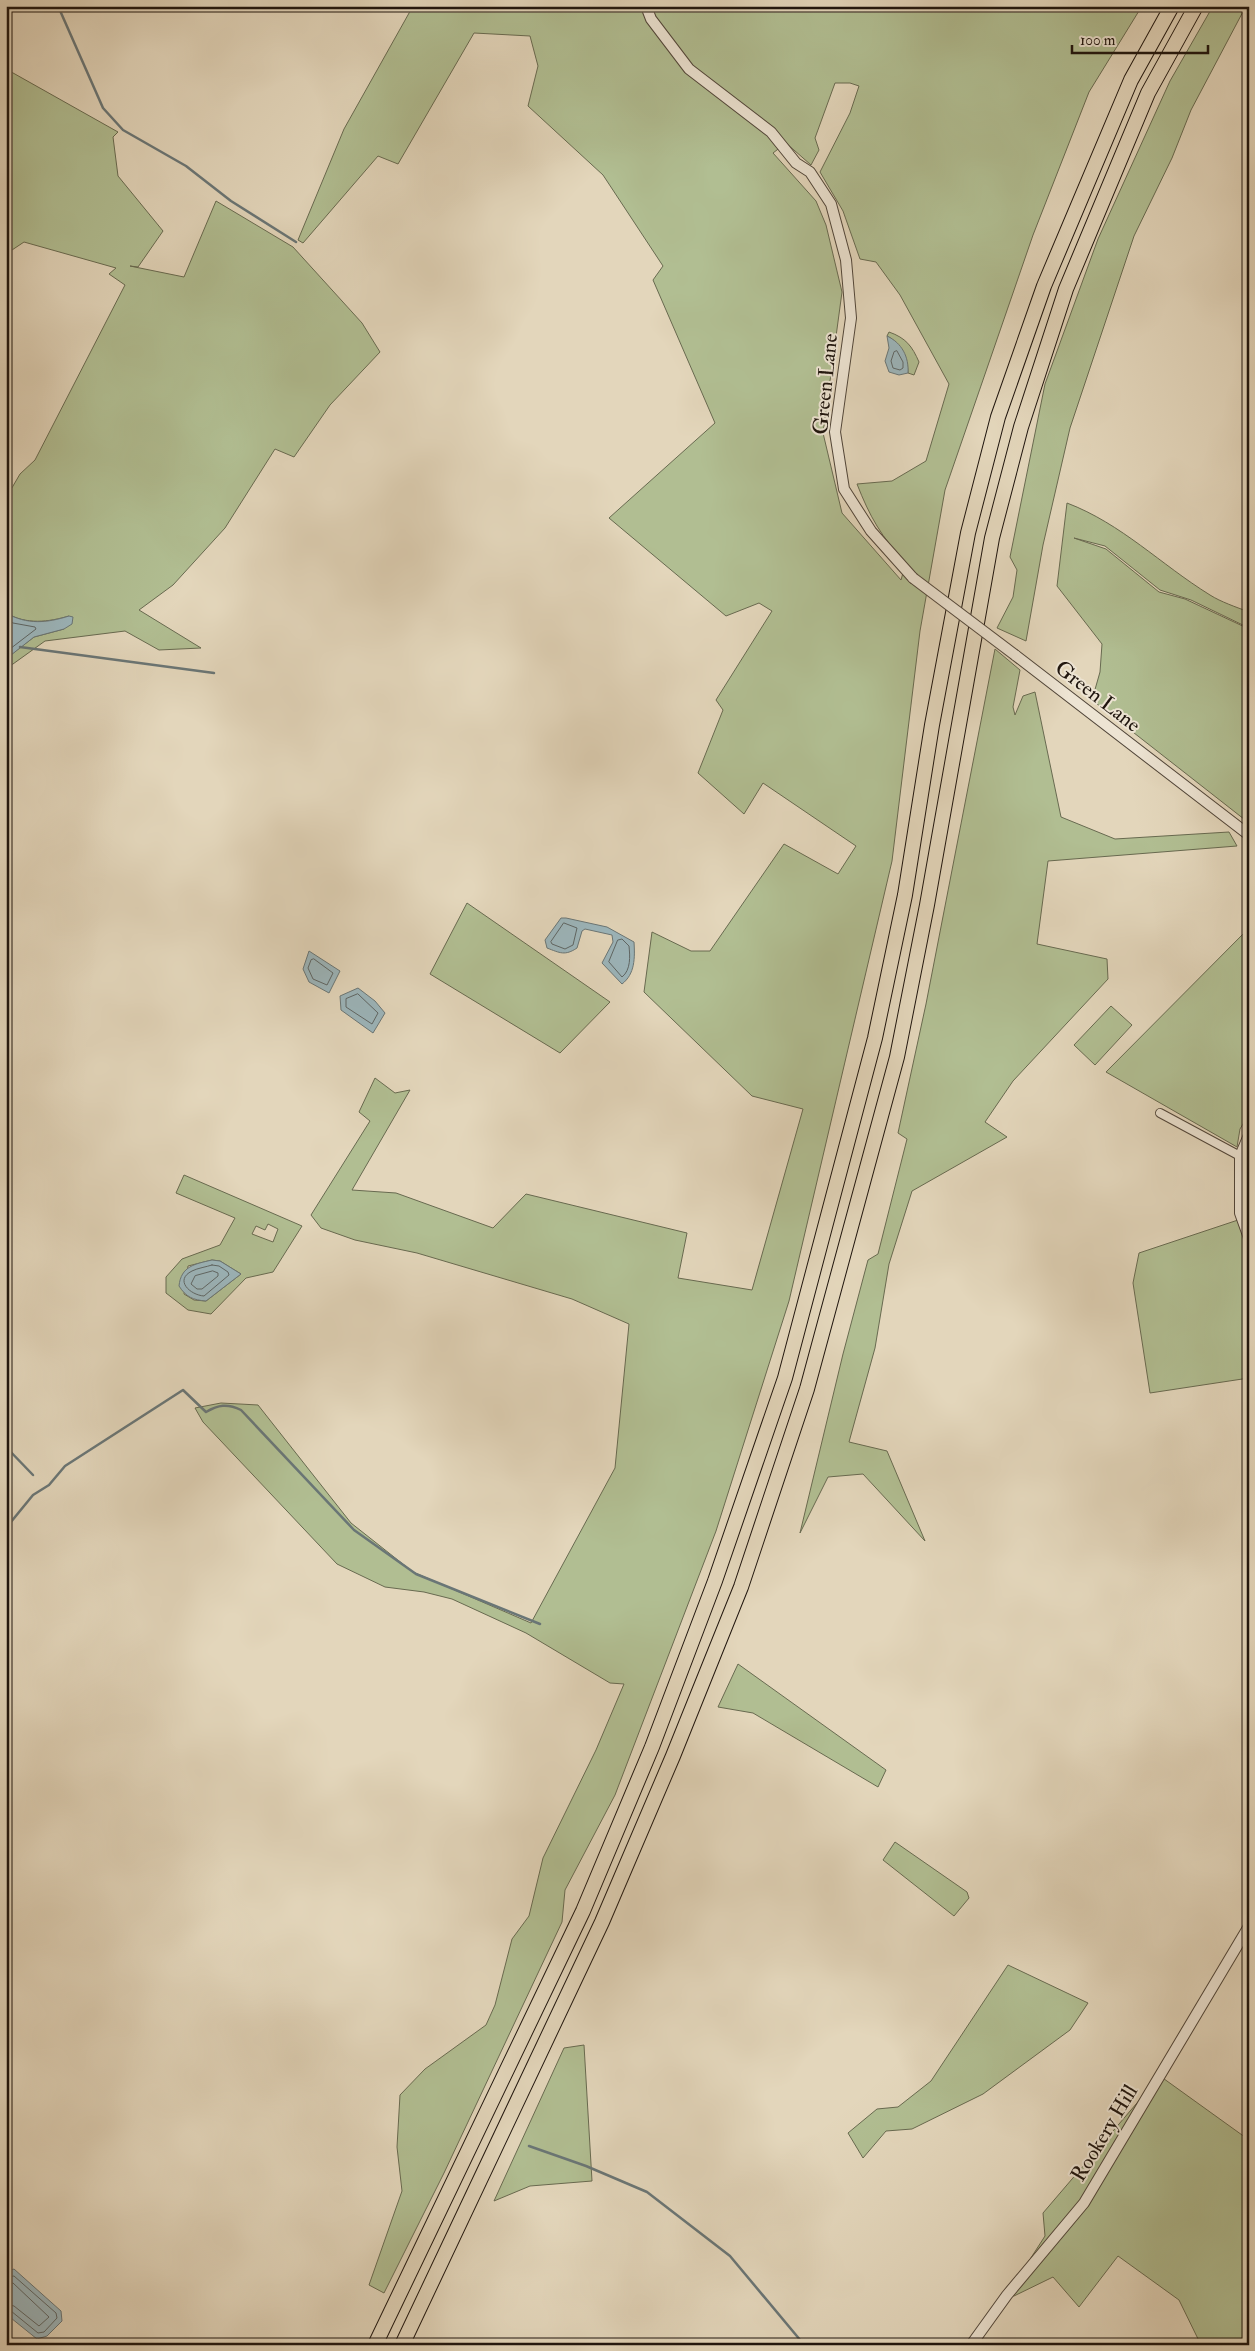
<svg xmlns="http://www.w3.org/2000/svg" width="1255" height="2351" font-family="'IM FELL Double Pica',serif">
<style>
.green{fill:#b1be92;stroke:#686a50;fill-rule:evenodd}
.water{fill:#9cb6bc;stroke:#6a7676}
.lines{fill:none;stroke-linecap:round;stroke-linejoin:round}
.shore{stroke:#5e6665;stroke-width:1}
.stream{stroke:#6a7676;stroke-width:2.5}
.minor-casing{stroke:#504539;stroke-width:10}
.tertiary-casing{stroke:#504539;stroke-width:12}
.motorway-casing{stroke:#1f150e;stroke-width:16}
.minor{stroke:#ede4d3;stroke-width:8}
.tertiary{stroke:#ede4d3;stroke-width:10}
.motorway{stroke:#e3d6bb;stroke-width:14}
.tertiary-bridge-casing{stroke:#504539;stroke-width:12;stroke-linecap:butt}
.tertiary-bridge{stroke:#ede4d3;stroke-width:10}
.labels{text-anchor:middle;stroke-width:4;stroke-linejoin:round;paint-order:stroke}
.street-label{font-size:21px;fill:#1f150e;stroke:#ede4d3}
</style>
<rect width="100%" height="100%" fill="#e3d6bb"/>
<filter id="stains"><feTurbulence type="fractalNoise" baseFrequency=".004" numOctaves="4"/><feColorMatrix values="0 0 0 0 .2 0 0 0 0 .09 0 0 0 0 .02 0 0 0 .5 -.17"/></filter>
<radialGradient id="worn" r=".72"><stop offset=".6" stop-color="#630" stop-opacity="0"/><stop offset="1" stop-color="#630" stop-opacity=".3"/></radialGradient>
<g class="green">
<path d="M413 6H1142L1089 92 1033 235 945 490 920 631 892 861 789 1301 716 1531 615 1795 565 1890 562 1922 444 2173 384 2293 369 2285 402 2191 397 2147 400 2095 425 2069 486 2025 495 2005 512 1939 529 1916 543 1858 596 1750 624 1684 610 1683 526 1633 452 1599 424 1592 385 1587 337 1564 203 1422 195 1408 221 1403 258 1405 351 1523 413 1572 531 1623 615 1468 629 1324 572 1299 417 1253 355 1240 321 1228 311 1215 370 1121 359 1112 375 1078 395 1093 410 1090 352 1190 396 1193 493 1228 526 1194 687 1233 678 1278 752 1290 803 1109 752 1096 644 992 652 932 691 951H710L784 844 838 874 856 846 763 783 744 814 698 773 723 710 716 700 772 611 759 603 726 616 609 518 715 423 653 280 663 266 603 175 528 106 538 66 530 36 474 33 398 164 378 156 303 243 298 240 344 129ZM835 83H850L859 86 850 113 820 172 843 211 860 259 876 262 900 295 949 384 926 461 892 481 857 484C869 515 882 539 906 562L901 580 842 513 823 433 842 292 826 225 816 201 773 153 786 143 811 165 819 150 815 138Z"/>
<polygon points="1213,6 1246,6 1191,110 1172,158 1134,236 1070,428 1043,545 1026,641 997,628 1013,597 1017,570 1010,557 1045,384 1098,239 1170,81"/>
<path d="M6 69 118 132 113 137 118 176 163 231 138 267 130 266 184 277 216 201 293 247 362 323 380 352 330 405 294 457 275 449 225 528 173 585 139 610 201 648 159 650 125 631 45 641 6 669V659L9 656 34 637 64 629 69 616C48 622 27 625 6 613V498L20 474 35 460 125 285 109 274 116 268 24 242 6 254Z"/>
<path d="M889 332C906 338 912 346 919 362L914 375 908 373C908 359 900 342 887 336Z"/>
<path d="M1067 503C1122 524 1160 564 1210 595 1221 602 1236 607 1249 612V628L1191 600 1160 590 1105 546 1074 538 1106 549 1159 592 1185 599 1249 629V823L1092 700 1100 672 1102 644 1057 586Z"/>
<polygon points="995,649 1020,670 1013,707 1015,715 1023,696 1035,692 1061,817 1115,839 1229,832 1237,846 1048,861 1037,944 1107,959 1108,979 1013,1081 985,1122 1007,1137 912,1191 889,1264 875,1348 849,1442 887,1451 925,1541 863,1474 828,1477 800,1533 843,1354 868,1260 878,1254 907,1139 898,1133 926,1004"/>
<polygon points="467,903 610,1002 560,1053 430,974"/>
<polygon points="1249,928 1249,1114 1240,1129 1237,1147 1106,1072"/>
<polygon points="1111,1006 1132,1025 1095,1065 1074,1045"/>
<path d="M184 1175 302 1226 273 1272 246 1278 211 1314 188 1310 166 1293V1277L182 1259 220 1245 235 1218 176 1193ZM268 1224 278 1229 273 1242 252 1234 256 1226 265 1230ZM212 1260 220 1261 241 1274 206 1301 194 1300 184 1294 188 1266Z"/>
<polygon points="1238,1220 1249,1253 1249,1378 1150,1393 1133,1283 1139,1253"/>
<polygon points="738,1664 886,1770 878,1787 753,1713 718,1707"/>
<polygon points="895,1842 967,1892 969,1898 954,1916 883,1860"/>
<polygon points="1008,1965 1088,2003 1070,2030 983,2094 912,2129 886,2131 863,2158 848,2133 877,2109 898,2107 931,2081"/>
<polygon points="584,2045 592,2181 530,2186 494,2201 564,2048"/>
<polygon points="1160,2076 1249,2140 1249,2345 1201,2345 1179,2300 1118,2256 1079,2307 1053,2277 1014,2296 1007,2295 1045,2236 1043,2213"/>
</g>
<g class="water">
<path d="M887 336C902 343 909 357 908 373L899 375 889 372 885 361 889 348Z"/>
<path d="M6 613C27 625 47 623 69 616L73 617 72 624 64 629 34 637 6 659Z"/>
<path d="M561 918H566L607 927 634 942C635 958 635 974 622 984L602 963 613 942 612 935 585 929 582 931 577 948C565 956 560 953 547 948L545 940Z"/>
<polygon points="309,951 340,971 329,993 309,982 303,969"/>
<polygon points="358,988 375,1001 385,1013 373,1033 341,1010 340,996"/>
<path d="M212 1260 220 1261 241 1274 206 1301C193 1300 186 1297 179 1286 181 1266 195 1264 212 1260Z"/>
<polygon points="14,2269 61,2311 62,2321 47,2336 37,2339 6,2314 6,2272"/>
</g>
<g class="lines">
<g class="shore">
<polygon points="897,351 903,362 903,368 900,370 893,368 891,361 894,352"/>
<polyline points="6,619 13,623 35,627 36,629 6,652"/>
<polygon points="564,923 577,928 573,945 565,949 552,944 551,942"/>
<path d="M618 940 622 939 629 946C630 956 631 970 622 977L609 962Z"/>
<polygon points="314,959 333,973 327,985 313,979 308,968 311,960"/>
<polygon points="358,994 378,1013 372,1024 346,1007 346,999"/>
<path d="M212 1265 219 1266 228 1272 229 1275 204 1296C190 1295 174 1280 192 1271 198 1268 206 1267 212 1265Z"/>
<polygon points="213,1271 218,1273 218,1276 202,1289 197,1289 191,1284 195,1276"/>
<polyline points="6,2277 14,2276 56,2313 57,2318 44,2332 38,2333 11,2311 6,2310"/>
<polyline points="6,2283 13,2283 49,2317 39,2326 14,2306 6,2304"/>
</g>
<g class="stream">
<polyline points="58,6 103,108 123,130 186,166 231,201 296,242"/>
<polyline points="20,647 214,673"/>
<polyline points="6,1236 10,1233"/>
<polyline points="6,1447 33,1475"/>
<path d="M6 1528 33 1495 49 1485 65 1466 183 1390 206 1412C218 1405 227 1403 241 1410L354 1530 416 1574 540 1624"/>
<polyline points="529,2146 586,2166 647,2192 730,2256 801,2341"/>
<polyline points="798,2345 801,2341 804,2345"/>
</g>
<g class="minor-casing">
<polyline id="minor" points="1160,1113 1240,1156"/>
</g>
<g class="tertiary-casing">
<g id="tertiary">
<polyline points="646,6 651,19 689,69 771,132 796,163 810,172 831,204 846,260 851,318 835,432 844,489 871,531 913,578"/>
<polyline points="1015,655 1249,835"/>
<polyline points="1249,1135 1240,1156 1240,1213 1249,1238"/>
<polyline points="971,2345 1007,2295 1084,2203 1249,1926"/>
</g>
</g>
<g class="motorway-casing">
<g id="motorway">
<polyline points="375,2345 583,1911 652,1747 715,1581 785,1378 875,1038 905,895 932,725 968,533 998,417 1044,286 1131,80 1172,6"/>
<polyline points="402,2345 602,1922 673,1756 741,1587 807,1389 897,1057 927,905 992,538 1021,427 1066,289 1148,93 1196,6"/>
</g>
</g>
<use href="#minor" class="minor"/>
<use href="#tertiary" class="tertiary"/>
<use href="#motorway" class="motorway"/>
<g class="tertiary-bridge-casing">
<polyline id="tertiary-bridge" points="913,578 1015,655"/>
</g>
<use href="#tertiary-bridge" class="tertiary-bridge"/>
</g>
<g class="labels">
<g class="street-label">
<text transform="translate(825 384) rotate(-84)" y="7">Green Lane</text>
<text transform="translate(1098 696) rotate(38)" y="7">Green Lane</text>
<text transform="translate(1104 2133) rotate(-59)" y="7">Rookery Hill</text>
</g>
</g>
<rect width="1255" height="2351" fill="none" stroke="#e3d6bb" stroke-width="25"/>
<rect x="8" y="8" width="1240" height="2336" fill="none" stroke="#1f150e" stroke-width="2.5"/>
<rect x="12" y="12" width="1230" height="2326" fill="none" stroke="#1f150e"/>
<path d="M1072 45v8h136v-8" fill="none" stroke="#1f150e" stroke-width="2.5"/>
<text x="1080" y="45" font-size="15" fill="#1f150e" stroke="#ede4d3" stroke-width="4" paint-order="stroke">100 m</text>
<rect width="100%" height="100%" filter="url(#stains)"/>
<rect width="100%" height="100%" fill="url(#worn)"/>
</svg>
